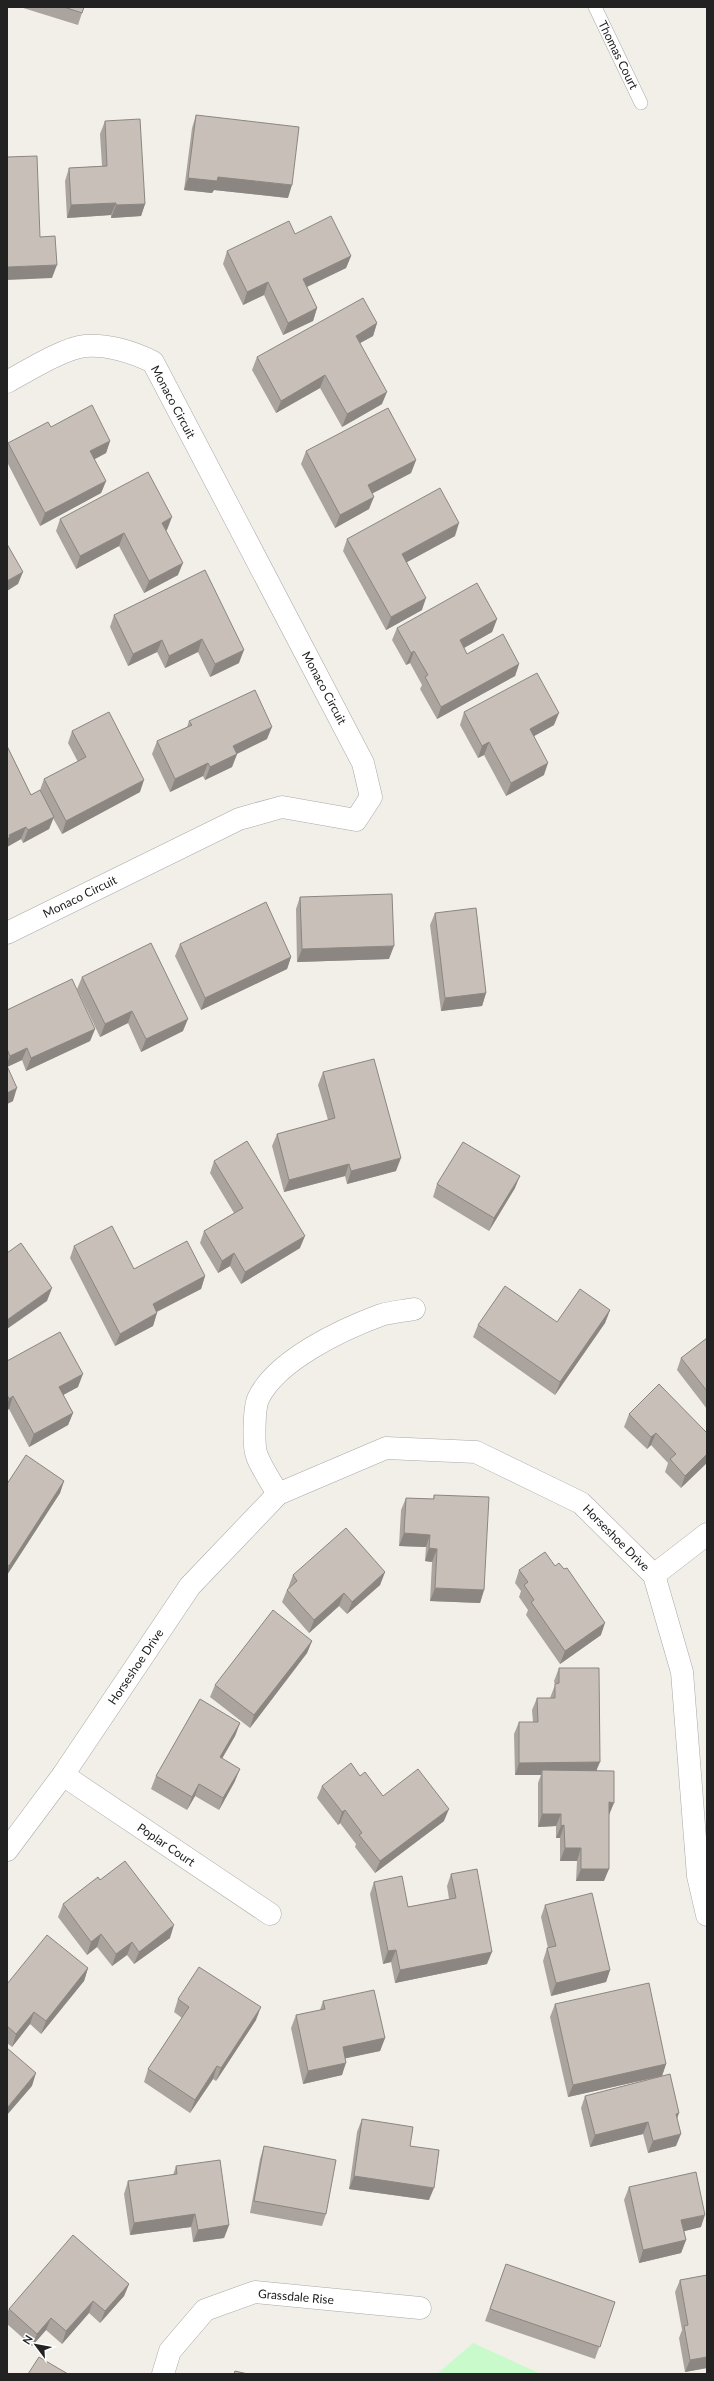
<svg xmlns="http://www.w3.org/2000/svg" width="714" height="2381" font-family="Lato,sans-serif">
<style>
.park{fill:#c8facc}
.lines{fill:none;stroke-linecap:round;stroke-linejoin:round}
.lane-casing{stroke:#a9a9a9;stroke-width:14}
.street-casing{stroke:#a9a9a9;stroke-width:23}
.lane{stroke:#fff;stroke-width:13}
.street{stroke:#fff;stroke-width:22}
.wall{fill:#aba49e}
.shaded-wall{fill:#8b8681}
.building{fill:#c7bfb8;stroke:#8b8681}
.labels{text-anchor:middle;stroke-width:3;stroke-linejoin:round;paint-order:stroke}
.street-label{font-size:12px;fill:#222;stroke:#fff}
</style>
<rect width="100%" height="100%" fill="#f2efe9"/>
<polygon class="park" points="473,2343 541,2374 437,2374"/>
<g class="lines">
<g class="lane-casing">
<polyline id="lane" points="595,7 641,103"/>
</g>
<g class="street-casing">
<g id="street">
<path d="M7 382C27 371 64 348 85 346 107 344 133 352 153 362L363 763 371 797 356 820 282 807 239 819 7 933"/>
<path d="M278 1494C271 1482 262 1469 257 1456 253 1447 254 1409 258 1399 276 1360 343 1329 381 1315 392 1312 404 1311 414 1309"/>
<polyline points="654,1575 707,1534"/>
<polyline points="63,1775 270,1914"/>
<polyline points="7,1850 63,1775 190,1586 278,1494 386,1448 476,1452 581,1503 654,1575 682,1672 698,1876 707,1915"/>
<polyline points="163,2374 170,2351 205,2310 255,2292 420,2308"/>
</g>
</g>
<use href="#lane" class="lane"/>
<use href="#street" class="street"/>
</g>
<g class="wall">
<polygon points="20,7 84,7 78,25"/>
<polygon points="196,115 288,198 214,190 212,193 184,190 192,128"/>
<polygon points="105,121 145,204 141,216 111,218 111,215 67,218 65,181 69,168 102,166 100,134"/>
<polygon points="295,234 351,256 346,268 307,287 317,308 313,321 283,335 264,295 243,305 223,264 227,251"/>
<polygon points="377,323 373,336 360,343 382,404 342,427 320,388 276,413 252,370 257,357"/>
<polygon points="51,427 110,441 106,453 94,459 106,481 101,493 40,526 7,462 7,446 8,443"/>
<polygon points="306,451 416,460 411,473 372,493 369,509 335,528 301,464"/>
<polygon points="60,519 167,530 166,530 178,575 144,593 119,546 76,569 56,531"/>
<polygon points="455,536 407,562 422,610 386,630 343,551 347,539"/>
<polygon points="205,570 239,663 210,677 198,652 165,668 157,652 128,666 110,627 114,615"/>
<polygon points="497,619 492,632 464,648 467,654 519,664 515,676 437,719 420,689 422,685 410,663 406,665 392,640 397,628"/>
<polygon points="464,712 554,725 534,736 544,775 506,796 484,755 478,758 460,725"/>
<polygon points="189,721 267,739 237,754 232,767 205,780 203,776 170,792 152,754 157,741 187,727"/>
<polygon points="72,731 140,792 62,834 53,818 49,829 23,843 21,839 7,847 7,746 31,795 40,790 44,779 78,762 68,743"/>
<polygon points="300,897 389,959 297,962 296,909"/>
<polygon points="435,913 486,993 482,1006 441,1011 430,925"/>
<polygon points="180,944 291,957 287,969 201,1010 175,956"/>
<polygon points="82,977 183,1031 141,1052 128,1023 100,1037 77,989"/>
<polygon points="7,1010 95,1029 90,1041 26,1071 22,1060 7,1067 13,1101 7,1104"/>
<polygon points="323,1072 396,1171 347,1184 345,1176 284,1192 272,1146 277,1134 328,1120 318,1085"/>
<polygon points="214,1161 300,1248 241,1284 230,1266 218,1273 200,1243 204,1231 234,1213 210,1173"/>
<polygon points="437,1184 515,1188 489,1231 433,1197"/>
<polygon points="74,1246 134,1269 205,1276 201,1289 157,1312 153,1326 115,1346 70,1258"/>
<polygon points="610,1310 605,1323 555,1395 473,1337 478,1325 557,1322"/>
<polygon points="707,1338 707,1409 677,1370 681,1358"/>
<polygon points="7,1361 78,1387 63,1395 73,1413 68,1425 29,1447 9,1409 7,1410"/>
<polygon points="629,1414 707,1433 681,1488 665,1472 668,1463 651,1445 647,1449 624,1427"/>
<polygon points="64,1481 60,1493 7,1575 7,1484"/>
<polygon points="434,1495 484,1590 480,1603 430,1601 432,1562 425,1561 426,1547 399,1546 401,1510 406,1498 433,1499"/>
<polygon points="519,1570 601,1635 560,1664 526,1615 528,1610 519,1597 521,1591 515,1583"/>
<polygon points="385,1572 380,1585 347,1614 339,1606 309,1633 282,1602 287,1590 288,1588 293,1575"/>
<polygon points="312,1641 307,1653 250,1728 210,1697 215,1685"/>
<polygon points="559,1668 597,1770 609,1815 604,1881 576,1881 577,1861 560,1861 560,1838 556,1838 556,1826 538,1827 538,1783 541,1775 515,1775 514,1734 519,1722 533,1722 532,1710 537,1698 550,1698 555,1685 554,1681"/>
<polygon points="240,1723 235,1736 222,1759 235,1781 219,1810 195,1796 187,1810 151,1789 156,1776"/>
<polygon points="360,1776 383,1796 444,1821 375,1873 355,1847 356,1844 340,1823 338,1825 317,1798 322,1786"/>
<polygon points="451,1874 487,1964 395,1983 391,1962 383,1964 370,1894 374,1882 408,1907 449,1899 447,1886"/>
<polygon points="100,1880 170,1938 134,1964 127,1955 112,1966 97,1947 87,1955 58,1917 63,1904"/>
<polygon points="545,1905 610,1970 606,1982 551,1996 543,1961 547,1948 548,1948 541,1917"/>
<polygon points="88,1968 84,1981 41,2034 30,2024 12,2047 7,2043 7,1984"/>
<polygon points="178,1999 256,2020 216,2081 213,2079 190,2113 144,2082 148,2069 182,2018 174,2012"/>
<polygon points="323,2001 385,2038 380,2051 345,2058 342,2075 303,2084 291,2028 296,2015 320,2010"/>
<polygon points="555,2004 666,2064 662,2076 568,2097 550,2017"/>
<polygon points="585,2096 677,2119 676,2146 648,2153 643,2134 590,2147 581,2108"/>
<polygon points="362,2119 429,2200 349,2189 357,2132"/>
<polygon points="264,2146 326,2214 322,2226 250,2213 260,2159"/>
<polygon points="176,2166 229,2225 224,2238 193,2242 191,2227 130,2235 124,2194 128,2181 173,2175"/>
<polygon points="629,2187 701,2227 684,2231 686,2240 681,2253 639,2263 624,2200"/>
<polygon points="506,2264 615,2302 595,2359 485,2321"/>
<polygon points="707,2275 707,2368 685,2372 679,2338 682,2330 675,2292 680,2280"/>
<polygon points="129,2284 124,2296 100,2323 89,2313 62,2344 46,2330 32,2346 7,2324 7,2313 9,2309"/>
</g>
<g class="shaded-wall">
<polygon points="218,177 292,185 288,198 214,190 212,193 184,190 188,178"/>
<polygon points="116,203 111,215 67,218 71,205"/>
<polygon points="145,204 141,216 111,218 116,205"/>
<polygon points="351,256 346,268 298,291 303,279"/>
<polygon points="57,265 52,278 7,280 7,267"/>
<polygon points="268,282 264,295 243,305 247,292"/>
<polygon points="317,308 313,321 283,335 288,323"/>
<polygon points="377,323 373,336 351,348 356,336"/>
<polygon points="325,375 320,388 276,413 281,401"/>
<polygon points="387,392 382,404 342,427 347,414"/>
<polygon points="110,441 106,453 86,464 90,451"/>
<polygon points="416,460 411,473 364,498 368,485"/>
<polygon points="106,481 101,493 40,526 45,513"/>
<polygon points="374,497 369,509 335,528 340,515"/>
<polygon points="172,517 167,530 157,535 162,523"/>
<polygon points="459,523 455,536 398,567 402,554"/>
<polygon points="124,533 119,546 76,569 80,556"/>
<polygon points="183,563 178,575 144,593 149,581"/>
<polygon points="23,572 18,584 7,591 7,581"/>
<polygon points="426,598 422,610 386,630 391,617"/>
<polygon points="497,619 492,632 455,653 460,640"/>
<polygon points="202,639 198,652 165,668 169,656"/>
<polygon points="162,640 157,652 128,666 133,654"/>
<polygon points="244,650 239,663 210,677 215,664"/>
<polygon points="414,651 410,663 406,665 411,653"/>
<polygon points="519,664 515,676 437,719 441,707"/>
<polygon points="559,713 554,725 525,741 530,729"/>
<polygon points="272,727 267,739 228,758 233,746"/>
<polygon points="489,742 484,755 478,758 482,746"/>
<polygon points="237,754 232,767 205,780 210,767"/>
<polygon points="208,763 203,776 170,792 175,779"/>
<polygon points="548,763 544,775 506,796 511,783"/>
<polygon points="144,780 140,792 62,834 66,821"/>
<polygon points="54,817 49,829 23,843 28,830"/>
<polygon points="26,827 21,839 7,847 7,839 9,835"/>
<polygon points="394,946 389,959 297,962 302,949"/>
<polygon points="291,957 287,969 201,1010 205,998"/>
<polygon points="486,993 482,1006 441,1011 445,998"/>
<polygon points="132,1011 128,1023 100,1037 105,1024"/>
<polygon points="188,1019 183,1031 141,1052 146,1039"/>
<polygon points="95,1029 90,1041 26,1071 31,1058"/>
<polygon points="27,1048 22,1060 7,1067 7,1064 10,1056"/>
<polygon points="17,1088 13,1101 7,1104 7,1093"/>
<polygon points="401,1158 396,1171 347,1184 351,1171"/>
<polygon points="349,1164 345,1176 284,1192 289,1180"/>
<polygon points="520,1176 515,1188 489,1231 494,1218"/>
<polygon points="305,1236 300,1248 241,1284 245,1272"/>
<polygon points="234,1253 230,1266 218,1273 222,1261"/>
<polygon points="205,1276 201,1289 148,1316 153,1304"/>
<polygon points="52,1288 47,1301 7,1329 7,1320"/>
<polygon points="610,1310 605,1323 555,1395 560,1382"/>
<polygon points="157,1313 153,1326 115,1346 120,1334"/>
<polygon points="83,1374 78,1387 54,1400 59,1387"/>
<polygon points="13,1396 9,1409 7,1410 7,1405 9,1399"/>
<polygon points="73,1413 68,1425 29,1447 34,1434"/>
<polygon points="656,1433 651,1445 647,1449 651,1437"/>
<polygon points="707,1454 707,1463 681,1488 685,1476"/>
<polygon points="64,1481 60,1493 7,1575 7,1571 9,1566"/>
<polygon points="404,1533 430,1535 426,1547 399,1546"/>
<polygon points="429,1548 437,1549 432,1562 425,1561"/>
<polygon points="385,1572 380,1585 347,1614 352,1602"/>
<polygon points="435,1588 484,1590 480,1603 430,1601"/>
<polygon points="344,1593 339,1606 309,1633 314,1620"/>
<polygon points="605,1623 601,1635 560,1664 565,1651"/>
<polygon points="312,1641 307,1653 250,1728 254,1715"/>
<polygon points="240,1723 235,1736 215,1770 220,1757"/>
<polygon points="600,1762 595,1774 542,1770 541,1775 515,1775 519,1763"/>
<polygon points="240,1769 235,1781 219,1810 223,1798"/>
<polygon points="199,1784 195,1796 187,1810 192,1797"/>
<polygon points="609,1802 614,1803 609,1815"/>
<polygon points="449,1809 444,1821 375,1873 380,1861"/>
<polygon points="345,1810 340,1823 338,1825 342,1812"/>
<polygon points="542,1814 561,1814 556,1826 538,1827"/>
<polygon points="564,1825 560,1838 556,1838 561,1826"/>
<polygon points="565,1848 581,1848 577,1861 560,1861"/>
<polygon points="581,1869 609,1869 604,1881 576,1881"/>
<polygon points="174,1925 170,1938 134,1964 139,1952"/>
<polygon points="101,1934 97,1947 87,1955 91,1942"/>
<polygon points="132,1942 127,1955 112,1966 116,1954"/>
<polygon points="396,1950 391,1962 383,1964 388,1951"/>
<polygon points="492,1952 487,1964 395,1983 400,1970"/>
<polygon points="88,1968 84,1981 41,2034 46,2021"/>
<polygon points="610,1970 606,1982 551,1996 556,1983"/>
<polygon points="261,2007 256,2020 216,2081 221,2068"/>
<polygon points="34,2012 30,2024 12,2047 16,2034"/>
<polygon points="385,2038 380,2051 338,2060 343,2047"/>
<polygon points="346,2063 342,2075 303,2084 308,2071"/>
<polygon points="666,2064 662,2076 568,2097 573,2085"/>
<polygon points="217,2066 213,2079 190,2113 195,2100"/>
<polygon points="36,2073 32,2086 7,2115 7,2108 8,2107"/>
<polygon points="679,2113 675,2125 676,2114"/>
<polygon points="648,2122 643,2134 590,2147 595,2135"/>
<polygon points="681,2134 676,2146 648,2153 653,2141"/>
<polygon points="354,2176 434,2188 429,2200 349,2189"/>
<polygon points="195,2214 191,2227 130,2235 134,2223"/>
<polygon points="705,2215 701,2227 677,2233 681,2220"/>
<polygon points="229,2225 224,2238 193,2242 198,2230"/>
<polygon points="686,2240 681,2253 639,2263 643,2250"/>
<polygon points="129,2284 124,2296 100,2323 105,2311"/>
<polygon points="93,2301 89,2313 62,2344 66,2331"/>
<polygon points="51,2318 46,2330 32,2346 37,2334"/>
<polygon points="707,2357 707,2368 685,2372 690,2360"/>
</g>
<g class="building">
<polygon points="64,7 84,7 82,13"/>
<polygon points="196,115 299,127 292,185 218,177 217,181 188,178"/>
<polygon points="140,119 145,204 116,205 116,203 71,205 69,168 107,166 105,121"/>
<polygon points="37,156 40,237 55,236 57,265 7,267 7,157"/>
<polygon points="331,216 351,256 303,279 317,308 288,323 268,282 247,292 227,251 289,221 295,234"/>
<polygon points="363,298 377,323 356,336 387,392 347,414 325,375 281,401 257,357"/>
<polygon points="92,405 110,441 90,451 106,481 45,513 8,443 48,422 51,427"/>
<polygon points="388,408 416,460 368,485 374,497 340,515 306,451"/>
<polygon points="148,472 172,517 162,523 183,563 149,581 124,533 80,556 60,519"/>
<polygon points="440,488 459,523 402,554 426,598 391,617 347,539"/>
<polygon points="7,544 23,572 7,581"/>
<polygon points="205,570 244,650 215,664 202,639 169,656 162,640 133,654 114,615"/>
<polygon points="477,583 497,619 460,640 467,654 503,634 519,664 441,707 425,677 428,675 414,651 411,653 397,628"/>
<polygon points="537,673 559,713 530,729 548,763 511,783 489,742 482,746 464,712"/>
<polygon points="255,690 272,727 233,746 237,754 210,767 208,763 175,779 157,741 192,725 189,721"/>
<polygon points="109,712 144,780 66,821 44,779 86,757 72,731"/>
<polygon points="7,746 31,795 40,790 54,817 28,830 26,827 9,835 10,837 7,839"/>
<polygon points="392,894 394,946 302,949 300,897"/>
<polygon points="266,902 291,957 205,998 180,944"/>
<polygon points="476,908 486,993 445,998 435,913"/>
<polygon points="151,943 188,1019 146,1039 132,1011 105,1024 82,977"/>
<polygon points="72,979 95,1029 31,1058 27,1048 10,1056 7,1049 7,1010"/>
<polygon points="374,1059 401,1158 351,1171 349,1164 289,1180 277,1134 335,1118 323,1072"/>
<polygon points="7,1066 17,1088 7,1093"/>
<polygon points="247,1141 305,1236 245,1272 234,1253 222,1261 204,1231 243,1208 214,1161"/>
<polygon points="463,1142 520,1176 494,1218 437,1184"/>
<polygon points="112,1226 134,1269 187,1241 205,1276 153,1304 157,1313 120,1334 74,1246"/>
<polygon points="21,1243 52,1288 7,1320 7,1253"/>
<polygon points="505,1286 557,1322 580,1289 610,1310 560,1382 478,1325"/>
<polygon points="60,1332 83,1374 59,1387 73,1413 34,1434 13,1396 9,1399 7,1394 7,1361"/>
<polygon points="707,1338 707,1391 681,1358"/>
<polygon points="659,1384 707,1433 707,1454 685,1476 670,1459 676,1454 656,1433 651,1437 629,1414"/>
<polygon points="26,1455 64,1481 9,1566 7,1565 7,1484"/>
<polygon points="434,1495 489,1497 484,1590 435,1588 437,1549 429,1548 430,1535 404,1533 406,1498 434,1499"/>
<polygon points="346,1528 385,1572 352,1602 344,1593 314,1620 287,1590 297,1581 293,1575"/>
<polygon points="545,1552 555,1566 559,1563 564,1569 567,1568 605,1623 565,1651 531,1602 534,1600 524,1585 528,1582 519,1570"/>
<polygon points="273,1610 312,1641 254,1715 215,1685"/>
<polygon points="559,1668 599,1668 600,1762 519,1763 519,1722 538,1722 537,1698 555,1698 555,1684 559,1683"/>
<polygon points="200,1699 240,1723 220,1757 240,1769 223,1798 199,1784 192,1797 156,1776"/>
<polygon points="351,1763 360,1776 365,1772 383,1796 418,1769 449,1809 380,1861 359,1835 362,1833 345,1810 342,1812 322,1786"/>
<polygon points="542,1770 614,1771 614,1803 609,1802 609,1869 581,1869 581,1848 565,1848 564,1825 561,1826 561,1814 542,1814"/>
<polygon points="125,1861 174,1925 139,1952 132,1942 116,1954 101,1934 91,1942 63,1904 98,1877 100,1880"/>
<polygon points="477,1869 492,1952 400,1970 396,1950 388,1951 374,1882 402,1876 408,1907 456,1898 451,1874"/>
<polygon points="592,1893 610,1970 556,1983 547,1948 556,1946 545,1905"/>
<polygon points="47,1935 88,1968 46,2021 34,2012 16,2034 7,2026 7,1984"/>
<polygon points="199,1967 261,2007 221,2068 217,2066 195,2100 148,2069 189,2007 178,1999"/>
<polygon points="649,1983 666,2064 573,2085 555,2004"/>
<polygon points="374,1990 385,2038 343,2047 346,2063 308,2071 296,2015 325,2009 323,2001"/>
<polygon points="7,2048 36,2073 8,2107 7,2106"/>
<polygon points="670,2074 679,2113 676,2114 681,2134 653,2141 648,2122 595,2135 585,2096"/>
<polygon points="362,2119 413,2127 410,2146 439,2150 434,2188 354,2176"/>
<polygon points="264,2146 336,2160 326,2214 254,2201"/>
<polygon points="220,2160 229,2225 198,2230 195,2214 134,2223 128,2181 177,2174 176,2166"/>
<polygon points="696,2172 705,2215 681,2220 686,2240 643,2250 629,2187"/>
<polygon points="73,2235 129,2284 105,2311 93,2301 66,2331 51,2318 37,2334 9,2309"/>
<polygon points="506,2264 615,2302 600,2347 490,2309"/>
<polygon points="707,2275 707,2357 690,2360 684,2326 688,2325 680,2280"/>
<polygon points="39,2357 68,2374 28,2374"/>
<polygon points="235,2371 248,2374 234,2374"/>
</g>
<g class="labels">
<g class="street-label">
<text transform="translate(618 55) rotate(64)" y="4">Thomas Court</text>
<text transform="translate(173 402) rotate(62)" y="4">Monaco Circuit</text>
<text transform="translate(324 688) rotate(62)" y="4">Monaco Circuit</text>
<text transform="translate(80 897) rotate(-26)" y="4">Monaco Circuit</text>
<text transform="translate(616 1538) rotate(45)" y="4">Horseshoe Drive</text>
<text transform="translate(136 1667) rotate(-56)" y="4">Horseshoe Drive</text>
<text transform="translate(166 1845) rotate(34)" y="4">Poplar Court</text>
<text transform="translate(296 2297) rotate(5)" y="4">Grassdale Rise</text>
</g>
</g>
<rect width="714" height="2381" fill="none" stroke="#222222" stroke-width="16"/>
<g transform="translate(36 2345) rotate(302)" stroke="#ffffff" stroke-width="3" paint-order="stroke">
<path d="M0-3L7 15L0 10L-7 15Z" fill="#222222"/>
<text y="-6" font-size="11" font-weight="bold" text-anchor="middle" fill="#222222">N</text>
</g>
</svg>
